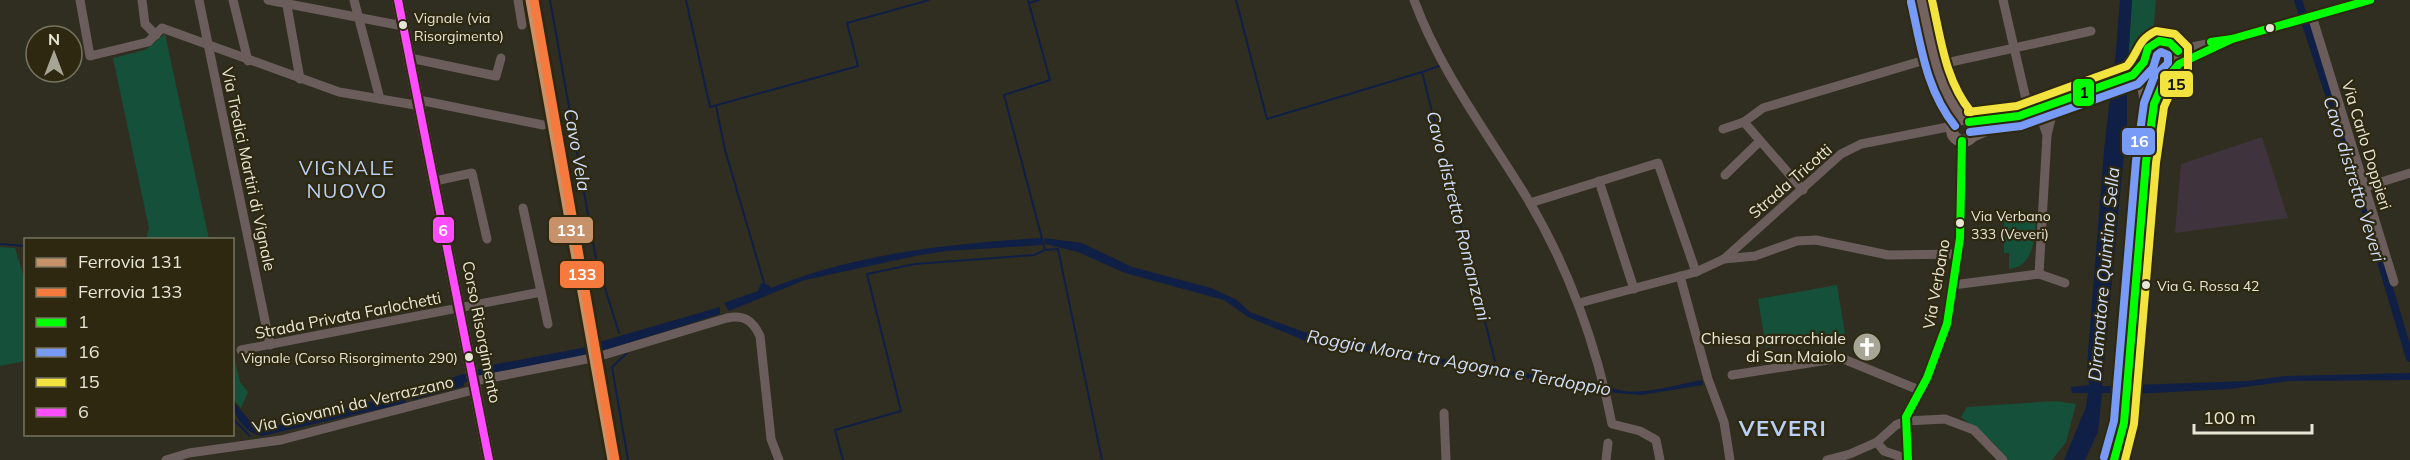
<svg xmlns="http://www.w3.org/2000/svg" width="2410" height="460" font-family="Mulish,sans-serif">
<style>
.commercial{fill:#3f333e}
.green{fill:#15513a}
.water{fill:#101f45}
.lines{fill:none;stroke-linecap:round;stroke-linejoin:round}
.stream{stroke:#101f45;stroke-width:2}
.canal{stroke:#101f45;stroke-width:8}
.minor{stroke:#6b5d5b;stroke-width:9}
.major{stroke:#756360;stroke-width:12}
.bus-1-casing{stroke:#2d280f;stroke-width:12}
.bus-2-casing{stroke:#2d280f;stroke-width:12}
.bus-3-casing{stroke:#2d280f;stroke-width:12}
.bus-4-casing{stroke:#2d280f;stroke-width:12}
.bus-1{stroke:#0f0;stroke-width:8}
.bus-2{stroke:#779bf6;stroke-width:8}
.bus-3{stroke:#f3e33f;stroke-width:8}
.bus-4{stroke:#ff4dff;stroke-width:8}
.rail-1-casing{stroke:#2d280f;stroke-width:14}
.rail-2-casing{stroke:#2d280f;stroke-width:14}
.rail-1{stroke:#c7916a;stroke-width:9}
.rail-2{stroke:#f6793e;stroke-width:9}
.bus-dot{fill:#e7e5d6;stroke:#2d280f;stroke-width:2}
.labels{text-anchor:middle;stroke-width:4.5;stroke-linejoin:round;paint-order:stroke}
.bus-label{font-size:14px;fill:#e7e5d6;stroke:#2d280f;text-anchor:start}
.street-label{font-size:16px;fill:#e7e5d6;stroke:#2d280f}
.poi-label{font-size:16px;fill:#e7e5d6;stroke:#2d280f;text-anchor:end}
.water-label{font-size:18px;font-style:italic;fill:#ceddfc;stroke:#2d280f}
.quarter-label{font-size:20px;letter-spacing:1.5px;fill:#b8d0f7;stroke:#2d280f}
.district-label{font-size:22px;font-weight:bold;letter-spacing:1.5px;fill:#b8d0f7;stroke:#2d280f}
.line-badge{stroke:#2d280f;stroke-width:2}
.badge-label{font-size:16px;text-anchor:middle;font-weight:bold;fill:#fff}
.pale-badge-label{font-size:16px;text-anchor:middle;font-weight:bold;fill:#111}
</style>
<rect width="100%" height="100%" fill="#302e20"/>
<polygon class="commercial" points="2262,137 2288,218 2175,233 2181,164"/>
<g class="green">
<polygon points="2132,0 2156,0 2153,34 2144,38 2132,60 2128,61"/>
<polygon points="165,34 209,239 146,239 149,228 113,58 145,50"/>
<path d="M2004 220H2036C2034 240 2034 266 2009 269V253H2004Z"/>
<polygon points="0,247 15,248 25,281 25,361 0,366"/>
<polygon points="1837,285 1845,334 1766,347 1758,299"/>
<polygon points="232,348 240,382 248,392 241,408 233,399"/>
<polygon points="2054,401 2076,404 2066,442 2052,460 2009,460 1990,439 1961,417 1967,407"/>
</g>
<g class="water">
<polygon points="2120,0 2132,0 2128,63 2111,70 2115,62"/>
<polygon points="2127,82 2127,122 2102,386 2121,386 2120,393 2102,393 2098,432 2085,460 2064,460 2086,407 2088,393 2072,393 2071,387 2089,385 2087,366 2104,151 2111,88"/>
<path d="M1041 238 1042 245 946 251 915 256 805 280 729 311 724 303 758 291 761 283 769 285 771 288C857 253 949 244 1041 238Z"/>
<polygon points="1044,238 1082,243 1132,267 1211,288 1237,300 1250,312 1304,332 1487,367 1599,385 1601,390 1308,342 1248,317 1224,300 1125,273 1078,252 1045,244"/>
<polygon points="720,307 720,314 600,352 599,342"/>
<polygon points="587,347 588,355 483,375 481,367"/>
<polygon points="2410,373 2410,380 2289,381 2230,389 2133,394 2134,385 2248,381 2284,376"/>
<polygon points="463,374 464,386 413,400 411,392"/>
<path d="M1702 380 1703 385 1641 395 1605 392V385C1633 400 1672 385 1702 380Z"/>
<path d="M405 393 406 403 262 436C247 434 232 416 233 401L255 427 264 429Z"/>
</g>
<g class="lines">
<g class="stream">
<polyline points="550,0 596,259 619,333"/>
<polyline points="686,0 710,107 858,66 847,23 929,0"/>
<polyline points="1236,0 1267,119 1422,72 1495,361"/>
<polyline points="1029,3 1039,0"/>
<polyline points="1422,72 1442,65"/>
<polyline points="716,106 725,150 765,286"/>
<polyline points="0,244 26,246"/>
<polyline points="1045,250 1058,249 1102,460"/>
<polyline points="627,353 612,367 628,460"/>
<polyline points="232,418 250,436"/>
<polyline points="843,460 835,430 901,411 867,274 915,264 1034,255 1045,250 1004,95 1050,80 1028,0"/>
</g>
<g class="canal">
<polyline points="2298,0 2350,158 2410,358"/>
<polyline points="454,382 493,369"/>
</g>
<g class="minor">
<polyline points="80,0 90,56 148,42 162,28 339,92 421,106"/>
<polyline points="142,0 145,24 156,35"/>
<polyline points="199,0 270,345"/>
<polyline points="233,0 248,61"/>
<polyline points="268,0 403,26"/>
<polyline points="286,0 300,79"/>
<polyline points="354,0 380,99"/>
<polyline points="518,0 522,25"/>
<path d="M1414 0C1441 73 1487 132 1527 198 1568 266 1597 346 1612 424L1640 431 1656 440 1660 460"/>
<polyline points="2003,0 2029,112"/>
<polyline points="2312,16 2394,282"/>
<polyline points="2175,46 2192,47 2232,39 2370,0"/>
<polyline points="410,58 496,76 501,58"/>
<polyline points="2179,64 2195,54 2222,45"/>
<polyline points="1937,65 2091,31"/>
<polyline points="419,100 543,125"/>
<polyline points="2038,109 2047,135"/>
<polyline points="1744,122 1803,190"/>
<polyline points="1723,129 1744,122 1763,108 1935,57"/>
<polyline points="1725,175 1760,141"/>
<polyline points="435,181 472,173 487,239"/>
<polyline points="1599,181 1634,289"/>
<polyline points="2365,187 2410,173"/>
<polyline points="1530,203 1658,163 1696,272"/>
<polyline points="523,208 548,324"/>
<polyline points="1724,259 1841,154 1861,144 1953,126"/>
<polyline points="2039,274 2047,135 2055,103"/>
<polyline points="1680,276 1708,379 1724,422 1730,460"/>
<polyline points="1953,285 2039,274 2065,283"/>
<polyline points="1579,303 1696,272 1724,259 1755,256 1797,241 1816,240 1888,255 1958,254"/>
<polyline points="241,350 541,292"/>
<polyline points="1732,375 1841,358 1919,390"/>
<path d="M475 381 597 357 727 318C744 314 753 321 760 336L771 439 779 460"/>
<polyline points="1444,413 1446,460"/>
<polyline points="1877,442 1884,451 1908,459"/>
<polyline points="166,460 189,453 281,440 477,389"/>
<polyline points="1606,460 1608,443"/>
<polyline points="1827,460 1850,454 1877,442 1896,425 1906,421 1945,419 1974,430 2003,460"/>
<polyline points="1908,460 1906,417 1927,378 1947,324 1960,238 1962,141"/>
</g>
<g class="major">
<polyline points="398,0 489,460"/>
<path d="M1921 0C1931 38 1935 90 1963 119"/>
<circle cx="2162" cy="59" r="18"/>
<path d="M2133 75C2154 86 2141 124 2144 145"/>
<circle cx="1963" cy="130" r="11"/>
<polyline points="1969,122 2006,117"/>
<polyline points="1970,137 2019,116 2133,75 2149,73"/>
<polyline points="2114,460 2124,423 2146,162 2154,104 2155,76"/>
</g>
<g class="bus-1-casing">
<g id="bus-1">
<polyline points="2211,42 2232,39 2370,0"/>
<polyline points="1969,122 2019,116 2133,75 2144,62 2148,48 2159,41 2170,43 2178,51"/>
<polyline points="1908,460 1906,417 1927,378 1947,324 1960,238 1962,141"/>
<polyline points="2114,460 2124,423 2146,162 2154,104 2163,83 2179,64 2232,39"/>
</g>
</g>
<g class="bus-2-casing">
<g id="bus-2">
<path d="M1911 2C1921 46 1926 90 1955 126"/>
<polyline points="1970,132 2021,126 2138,84 2153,68 2157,55 2161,52 2168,55 2168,63 2154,77 2144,103 2136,161 2114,421 2104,457"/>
</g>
</g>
<g class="bus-3-casing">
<g id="bus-3">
<path d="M1932 0C1941 39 1945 80 1971 112"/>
<path d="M1968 112 2017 106 2127 66C2140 51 2136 41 2156 31L2175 34 2188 47V71L2172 89 2164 107 2156 163 2134 424 2125 460"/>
</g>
</g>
<g class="bus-4-casing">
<polyline id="bus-4" points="398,0 489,460"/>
</g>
<use href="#bus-1" class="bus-1"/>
<use href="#bus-2" class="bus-2"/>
<use href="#bus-3" class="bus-3"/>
<use href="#bus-4" class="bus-4"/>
<g class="rail-1-casing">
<polyline id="rail-1" points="530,0 612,460"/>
</g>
<g class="rail-2-casing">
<polyline id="rail-2" points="534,0 615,460"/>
</g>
<use href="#rail-1" class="rail-1"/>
<use href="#rail-2" class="rail-2"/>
</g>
<defs>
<g id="church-disc" transform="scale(1.5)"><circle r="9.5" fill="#a7a596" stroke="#2d280f"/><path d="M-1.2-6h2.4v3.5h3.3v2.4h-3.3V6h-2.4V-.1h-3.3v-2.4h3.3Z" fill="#fff"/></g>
</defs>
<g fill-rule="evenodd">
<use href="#church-disc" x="1867" y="347"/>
</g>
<g class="bus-dot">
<circle cx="403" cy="25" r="5"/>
<circle cx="2270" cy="28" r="5"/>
<circle cx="1960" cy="223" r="5"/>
<circle cx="2146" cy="285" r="5"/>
<circle cx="469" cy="357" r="5"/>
</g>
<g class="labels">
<g class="bus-label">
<text x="414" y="23">Vignale (via<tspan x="414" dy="18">Risorgimento)</tspan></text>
<text x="1971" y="221">Via Verbano<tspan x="1971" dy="18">333 (Veveri)</tspan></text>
<text x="2157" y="291">Via G. Rossa 42</text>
<text x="458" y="363" text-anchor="end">Vignale (Corso Risorgimento 290)</text>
</g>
<g class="street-label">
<text transform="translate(2367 145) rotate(73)" y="6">Via Carlo Doppieri</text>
<text transform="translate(249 169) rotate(78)" y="6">Via Tredici Martiri di Vignale</text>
<text transform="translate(1790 181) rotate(-41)" y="6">Strada Tricotti</text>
<text transform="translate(1936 284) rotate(-80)" y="6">Via Verbano</text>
<text transform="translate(348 315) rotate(-11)" y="6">Strada Privata Farlochetti</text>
<text transform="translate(482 332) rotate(79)" y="6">Corso Risorgimento</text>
<text transform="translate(353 404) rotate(-13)" y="6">Via Giovanni da Verrazzano</text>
</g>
<g class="poi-label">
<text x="1846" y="344">Chiesa parrocchiale<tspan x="1846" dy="18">di San Maiolo</tspan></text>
</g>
<g class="water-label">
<text transform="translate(577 150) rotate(80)" y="6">Cavo Vela</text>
<text transform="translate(2354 179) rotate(73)" y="6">Cavo distretto Veveri</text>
<text transform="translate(1458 216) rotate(76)" y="6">Cavo distretto Romanzani</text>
<text transform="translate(2104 274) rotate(-85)" y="6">Diramatore Quintino Sella</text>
<text transform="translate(1459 363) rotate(10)" y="6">Roggia Mora tra Agogna e Terdoppio</text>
</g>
<g class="quarter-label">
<text x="347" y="175">VIGNALE<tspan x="347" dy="23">NUOVO</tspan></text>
</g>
<g class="district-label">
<text x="1783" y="436">VEVERI</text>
</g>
</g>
<g class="line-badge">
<rect x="2159" y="70" width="35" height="28" rx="6" fill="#f3e33f"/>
<rect x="2072" y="78" width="23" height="29" rx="6" fill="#0f0"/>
<rect x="2121" y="127" width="35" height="29" rx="6" fill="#779bf6"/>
<rect x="432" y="216" width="23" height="28" rx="6" fill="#ff4dff"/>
<rect x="548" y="216" width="46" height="28" rx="6" fill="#c7916a"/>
<rect x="559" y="260" width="46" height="29" rx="6" fill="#f6793e"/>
</g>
<g class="badge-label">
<text x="2139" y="147">16</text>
<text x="443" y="236">6</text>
<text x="571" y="236">131</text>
<text x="582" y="280">133</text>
</g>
<g class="pale-badge-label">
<text x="2176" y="90">15</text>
<text x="2084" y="98">1</text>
</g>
<rect x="24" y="238" width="210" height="198" fill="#2d280f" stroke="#77745f" stroke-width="1.5"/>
<rect x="36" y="258" width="30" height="9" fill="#c7916a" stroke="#77745f" stroke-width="1.5"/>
<text x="78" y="268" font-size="18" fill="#e7e5d6">Ferrovia 131</text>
<rect x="36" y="288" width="30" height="9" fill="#f6793e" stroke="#77745f" stroke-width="1.5"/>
<text x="78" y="298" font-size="18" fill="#e7e5d6">Ferrovia 133</text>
<rect x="36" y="318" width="30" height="9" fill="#00ff00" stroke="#77745f" stroke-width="1.5"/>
<text x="78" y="328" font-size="18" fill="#e7e5d6">1</text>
<rect x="36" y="348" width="30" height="9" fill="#779bf6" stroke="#77745f" stroke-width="1.5"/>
<text x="78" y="358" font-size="18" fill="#e7e5d6">16</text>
<rect x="36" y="378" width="30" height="9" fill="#f3e33f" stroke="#77745f" stroke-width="1.5"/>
<text x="78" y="388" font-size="18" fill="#e7e5d6">15</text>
<rect x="36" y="408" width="30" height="9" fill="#ff4dff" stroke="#77745f" stroke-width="1.5"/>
<text x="78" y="418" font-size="18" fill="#e7e5d6">6</text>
<g transform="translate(54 54)"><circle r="28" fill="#2d280f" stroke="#77745f" stroke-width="1.5"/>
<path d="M0-4.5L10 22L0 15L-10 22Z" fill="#a7a596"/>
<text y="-9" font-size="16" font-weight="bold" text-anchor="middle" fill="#e7e5d6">N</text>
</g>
<path d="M2194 424v9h118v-9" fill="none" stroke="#e7e5d6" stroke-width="3"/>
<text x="2203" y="424" font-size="18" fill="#e7e5d6" stroke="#2d280f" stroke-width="4.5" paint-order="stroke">100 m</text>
</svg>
